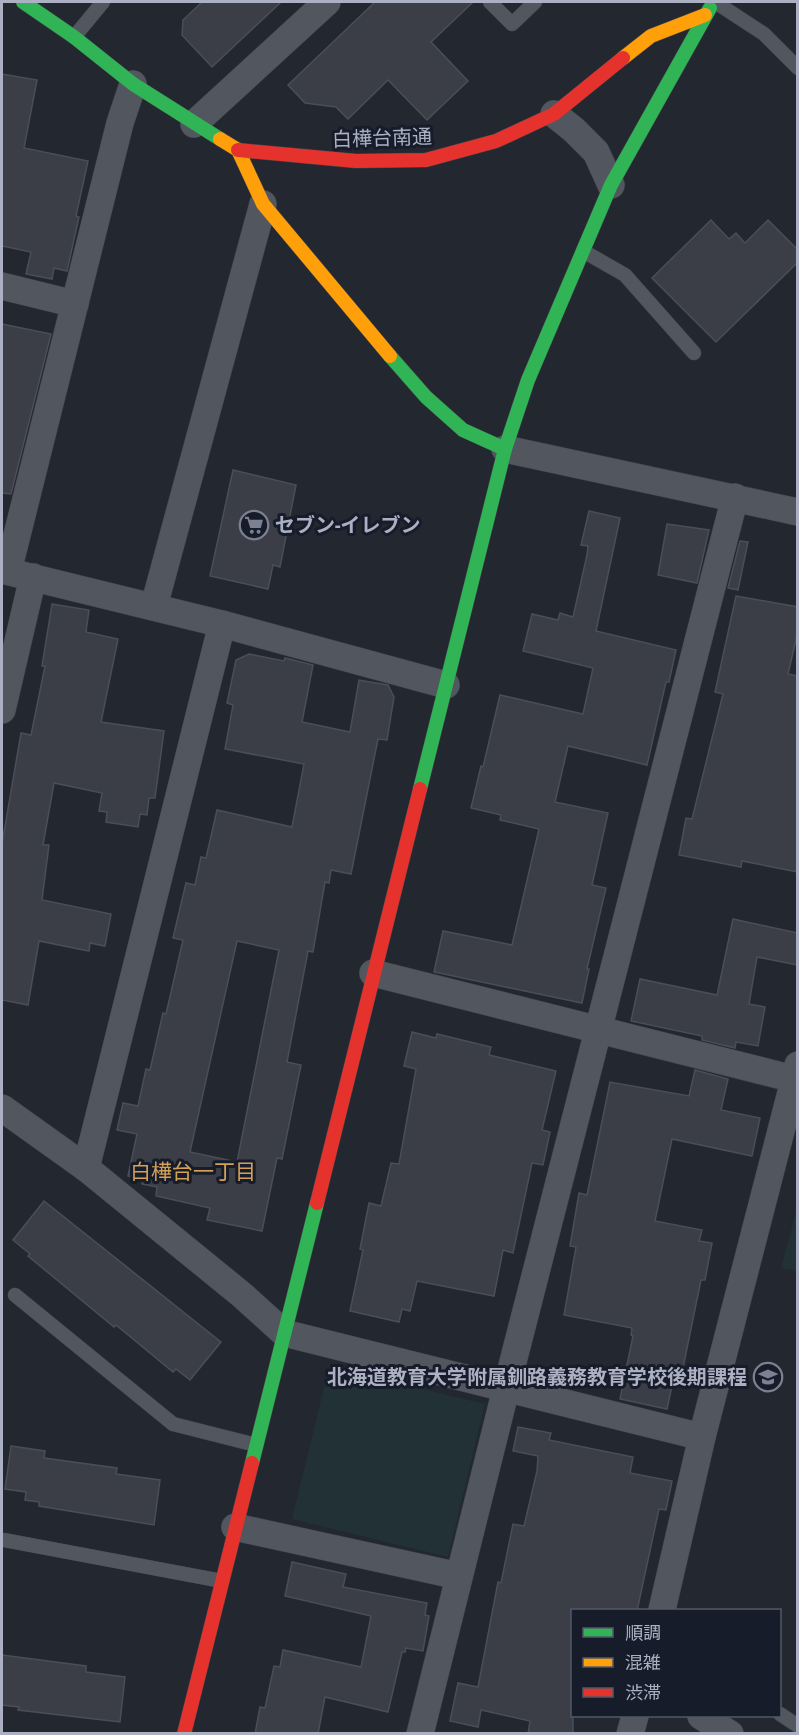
<svg xmlns="http://www.w3.org/2000/svg" width="799" height="1735" font-family="'Archivo Narrow','Noto Sans JP',sans-serif">
<style>
.green{fill:#213136}
.building{fill:#3b3e47;stroke:#4a4e58;stroke-width:1.5;fill-rule:evenodd}
.lines{fill:none;stroke-linecap:round;stroke-linejoin:round}
.lane-casing{stroke:#3f4249;stroke-width:15}
.street-casing{stroke:#3f4249;stroke-width:28}
.fast-casing{stroke:#3f4249;stroke-width:15}
.slow-casing{stroke:#3f4249;stroke-width:15}
.jam-casing{stroke:#3f4249;stroke-width:15}
.lane{stroke:#52565f;stroke-width:14}
.street{stroke:#52565f;stroke-width:27}
.fast{stroke:#30b455;stroke-width:14}
.slow{stroke:#ff9f0a;stroke-width:14}
.jam{stroke:#e5322d;stroke-width:14}
.labels{text-anchor:middle;stroke-width:6;stroke-linejoin:round;paint-order:stroke}
.street-label{font-size:20px;fill:#abb1c3;stroke:#171c2a}
.poi-label{font-size:20px;font-weight:bold;fill:#abb1c3;stroke:#171c2a;text-anchor:start}
.neighbourhood-label{font-size:21px;fill:#d3a056;stroke:#171c2a}
</style>
<rect width="100%" height="100%" fill="#232730"/>
<g class="green">
<polygon points="797,1209 797,1271 781,1268"/>
<polygon points="329,1367 485,1404 448,1557 292,1519"/>
</g>
<g class="building">
<polygon points="202,2 281,2 212,67 182,35 183,20"/>
<polygon points="375,2 473,2 431,42 468,81 427,120 388,80 348,119 336,107 305,103 288,85"/>
<polygon points="2,74 37,80 24,148 88,161 76,216 79,217 67,271 54,268 52,279 26,274 31,252 2,246"/>
<polygon points="711,220 729,239 736,233 745,243 768,220 798,250 798,262 716,342 652,278"/>
<polygon points="2,324 51,334 11,494 2,493"/>
<polygon points="233,470 296,485 280,567 273,565 268,589 210,576"/>
<polygon points="589,511 620,518 596,631 676,650 669,682 666,682 647,765 568,746 555,802 608,813 592,885 606,888 587,969 589,969 582,1003 434,972 443,931 512,945 539,829 500,820 501,815 471,808 481,766 483,767 500,695 583,714 593,668 523,651 532,614 558,620 560,613 573,617 587,555 588,546 581,545"/>
<polygon points="667,524 709,530 697,583 658,575"/>
<polygon points="740,541 748,542 738,590 728,588"/>
<polygon points="736,596 798,607 798,631 788,674 798,676 798,872 742,861 741,867 679,855 686,818 692,819 723,694 715,692"/>
<polygon points="52,604 89,610 86,632 118,639 101,722 164,731 155,798 149,798 147,815 140,814 138,827 106,822 107,812 99,811 102,793 54,783 43,845 49,845 42,900 111,914 105,946 90,943 89,951 39,941 28,1005 2,1000 2,844 21,733 31,735 45,666 42,666"/>
<path d="M249 654 284 661 285 658 313 665 302 722 350 732 359 680 388 685 394 697 387 740 378 739 351 874 331 870 329 883 325 882 313 952 308 951 287 1062 301 1065 282 1159 277 1158 262 1231 207 1220 210 1208 156 1196 157 1187 142 1184 143 1179 128 1176 137 1134 117 1130 123 1103 138 1106 146 1069 150 1070 163 1013 166 1014 183 940 173 938 186 883 195 885 201 857 206 858 217 810 292 827 304 764 225 749 233 705 227 703 236 660ZM237 941 279 950 237 1162 190 1152Z"/>
<polygon points="733,919 798,933 798,965 757,957 749,1004 765,1007 758,1046 736,1042 735,1048 702,1040 702,1036 631,1021 640,979 717,995"/>
<polygon points="412,1032 436,1038 437,1034 491,1047 489,1055 556,1071 542,1130 550,1132 543,1165 532,1163 513,1253 503,1250 494,1296 417,1281 410,1311 402,1309 399,1322 350,1311 363,1250 360,1249 369,1203 381,1206 391,1163 399,1164 416,1069 404,1066"/>
<polygon points="695,1070 728,1079 721,1110 760,1118 752,1156 672,1139 655,1221 702,1230 699,1241 712,1243 705,1280 701,1280 683,1368 676,1367 667,1409 620,1399 633,1336 631,1335 632,1328 564,1315 576,1247 570,1246 579,1193 587,1195 610,1082 689,1096"/>
<polygon points="44,1201 221,1342 190,1380 176,1369 173,1372 116,1325 114,1327 28,1256 30,1254 13,1240"/>
<polygon points="518,1427 551,1433 549,1440 633,1457 630,1473 672,1481 666,1510 659,1509 637,1611 573,1611 573,1734 528,1734 530,1721 481,1710 478,1727 450,1721 458,1683 478,1687 498,1582 501,1583 513,1524 524,1526 537,1471 538,1456 513,1451"/>
<polygon points="11,1446 45,1451 44,1458 117,1468 116,1474 160,1480 154,1525 39,1506 39,1502 25,1500 26,1492 5,1489"/>
<polygon points="292,1562 346,1574 343,1587 427,1603 425,1615 429,1616 423,1651 406,1648 405,1652 402,1652 388,1712 325,1697 318,1734 255,1734 260,1707 265,1708 274,1666 280,1667 283,1650 361,1667 371,1616 285,1596"/>
<polygon points="2,1655 86,1666 86,1672 125,1677 120,1722 18,1710 19,1707 2,1705"/>
</g>
<g class="lines">
<g class="lane-casing">
<g id="lane">
<polyline points="490,2 512,24 535,2"/>
<polyline points="715,2 764,34 798,68"/>
<polyline points="74,37 103,2"/>
<polyline points="583,251 625,275 694,353"/>
<polyline points="15,1295 173,1424 256,1445"/>
<polyline points="4,1540 222,1581"/>
<polyline points="780,1714 798,1726"/>
</g>
</g>
<g class="street-casing">
<g id="street">
<polyline points="554,114 574,130 596,152 611,185"/>
<polyline points="194,124 327,2"/>
<polyline points="2,286 75,304"/>
<polyline points="505,449 798,512"/>
<polyline points="2,570 222,624 86,1168"/>
<polyline points="8,571 120,123 133,84"/>
<polyline points="154,606 263,204"/>
<polyline points="222,624 446,685"/>
<polyline points="2,710 33,577"/>
<polyline points="373,973 794,1079"/>
<polyline points="2,1108 86,1168 242,1295 284,1333 702,1437"/>
<polyline points="235,1527 459,1576"/>
<polyline points="662,1610 702,1437 798,1065"/>
<polyline points="701,1716 730,1734"/>
<polyline points="420,1734 506,1389 735,497"/>
<polyline points="630,1734 635,1716"/>
</g>
</g>
<g class="fast-casing">
<g id="fast">
<polyline points="23,2 74,37 133,84 220,139"/>
<polyline points="390,356 426,397 463,430 505,449 420,789"/>
<polyline points="505,449 528,380 611,185 710,8"/>
<polyline points="252,1463 317,1203"/>
</g>
</g>
<g class="slow-casing">
<g id="slow">
<polyline points="623,58 651,36 705,15"/>
<polyline points="220,139 238,150 263,204 390,356"/>
</g>
</g>
<g class="jam-casing">
<g id="jam">
<polyline points="238,150 356,161 426,160 496,141 554,114 623,58"/>
<polyline points="317,1203 420,789"/>
<polyline points="184,1734 252,1463"/>
</g>
</g>
<use href="#lane" class="lane"/>
<use href="#street" class="street"/>
<use href="#fast" class="fast"/>
<use href="#slow" class="slow"/>
<use href="#jam" class="jam"/>
</g>
<defs>
<g id="supermarket-ring" transform="scale(1.5)"><circle r="9.5" fill="#171c2a" stroke="#7b8190" stroke-width="1.5"/><path d="M-6-5.5h2.5l.6 2H6L4.5 2H-2.5L-4.4-4H-6ZM-1.5 3.2a1.3 1.3 0 1 0 .1 0ZM3 3.2a1.3 1.3 0 1 0 .1 0Z" fill="#7b8190"/></g>
<g id="school-ring" transform="scale(1.5)"><circle r="9.5" fill="#171c2a" stroke="#7b8190" stroke-width="1.5"/><path d="M0-5L7-2L0 1L-7-2ZM-4 1L0 2.5L4 1V4Q0 6-4 4Z" fill="#7b8190"/></g>
</defs>
<g fill-rule="evenodd">
<use href="#supermarket-ring" x="254" y="525"/>
<use href="#school-ring" x="768" y="1377"/>
</g>
<g class="labels">
<g class="street-label">
<text transform="translate(382 138) rotate(-2)" y="7">白樺台南通</text>
</g>
<g class="poi-label">
<text x="275" y="532">セブン-イレブン</text>
<text x="747" y="1384" text-anchor="end">北海道教育大学附属釧路義務教育学校後期課程</text>
</g>
<g class="neighbourhood-label">
<text x="193" y="1179">白樺台一丁目</text>
</g>
</g>
<rect width="799" height="1735" fill="none" stroke="#abb1c3" stroke-width="6"/>
<rect x="571" y="1609" width="210" height="108" fill="#171c2a" stroke="#525867" stroke-width="1.5"/>
<rect x="583" y="1628" width="30" height="9" fill="#30b455" stroke="#525867" stroke-width="1.5"/>
<text x="625" y="1639" font-size="18" fill="#abb1c3">順調</text>
<rect x="583" y="1658" width="30" height="9" fill="#ff9f0a" stroke="#525867" stroke-width="1.5"/>
<text x="625" y="1669" font-size="18" fill="#abb1c3">混雑</text>
<rect x="583" y="1688" width="30" height="9" fill="#e5322d" stroke="#525867" stroke-width="1.5"/>
<text x="625" y="1699" font-size="18" fill="#abb1c3">渋滞</text>
</svg>
